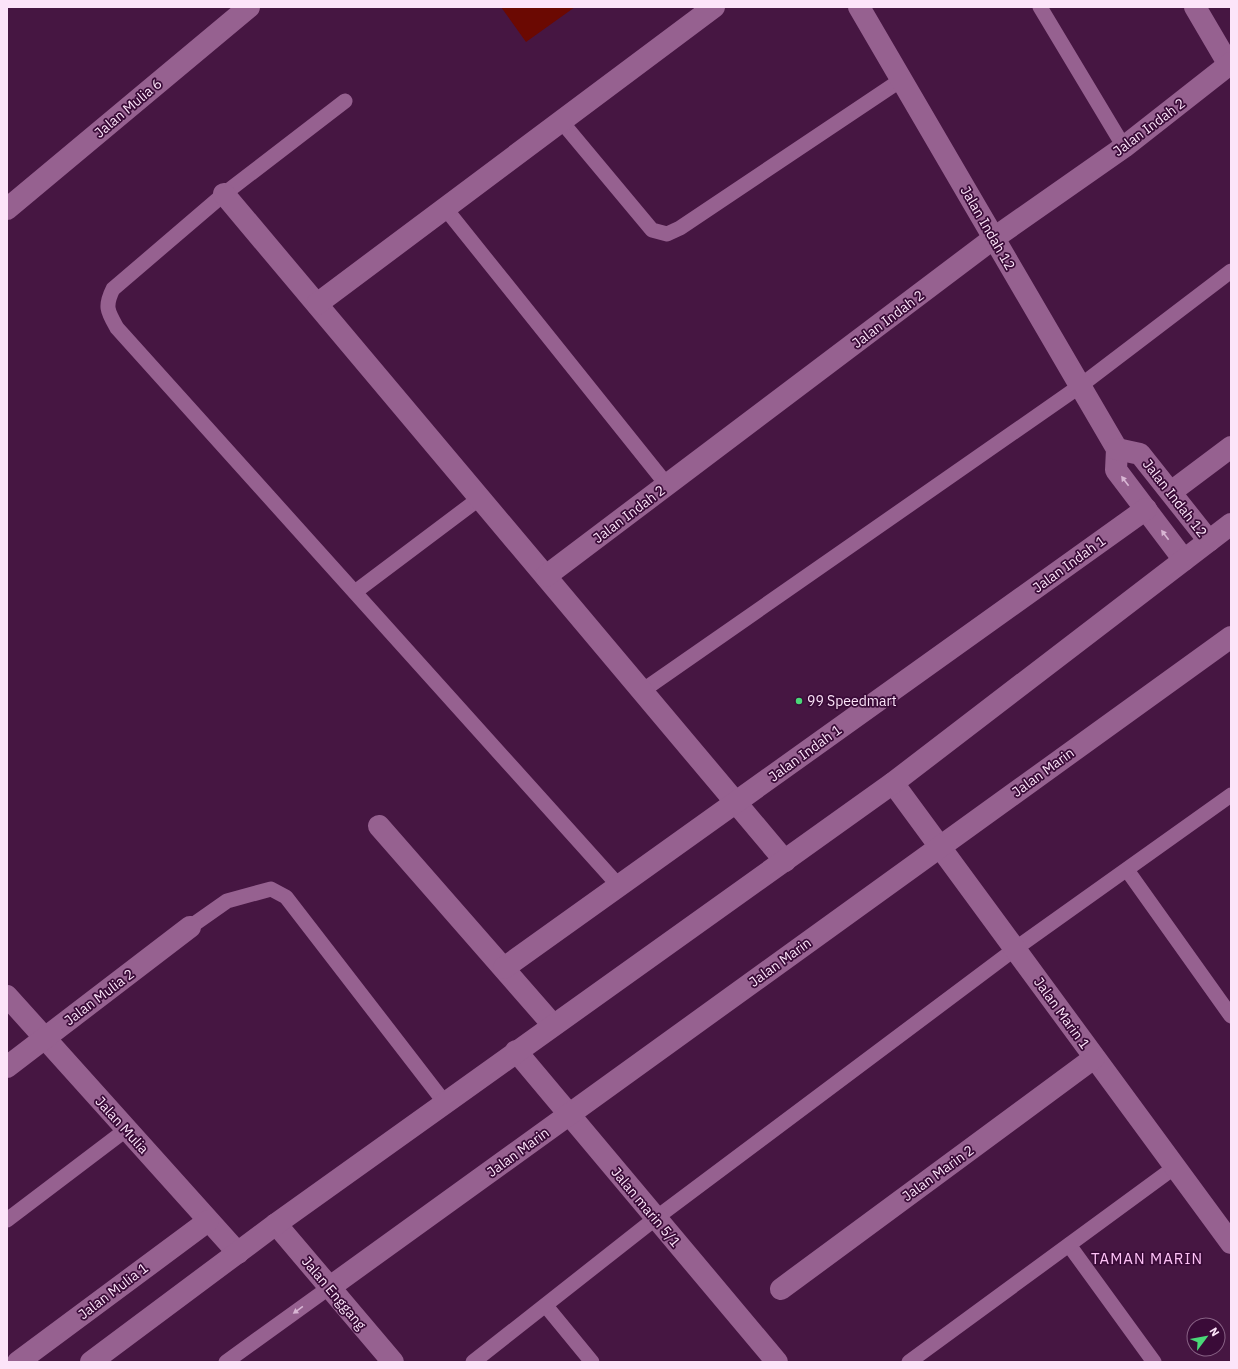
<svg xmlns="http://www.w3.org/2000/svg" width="1238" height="1369" font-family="'IBM Plex Sans',sans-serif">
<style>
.garden{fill:#6b0902}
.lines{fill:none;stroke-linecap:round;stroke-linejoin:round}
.lane{stroke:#966190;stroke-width:15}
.street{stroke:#966190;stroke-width:22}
.oneway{fill:#d8b6d4}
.poi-dot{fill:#4ad778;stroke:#3a0b38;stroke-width:1.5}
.labels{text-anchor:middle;stroke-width:3.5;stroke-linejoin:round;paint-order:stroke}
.street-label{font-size:14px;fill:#fce4f9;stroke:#3a0b38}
.poi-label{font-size:14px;fill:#fce4f9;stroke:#3a0b38;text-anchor:start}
.neighbourhood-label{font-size:15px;letter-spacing:1px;fill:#fec3f7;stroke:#3a0b38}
</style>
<rect width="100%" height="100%" fill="#461642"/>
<polygon class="garden" points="501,7 575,7 526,42"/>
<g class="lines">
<g class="lane">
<polyline points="1040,7 1124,147"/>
<path d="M345 101 224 194 113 289C104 307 108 312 117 328L619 886"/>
<polyline points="561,121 652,230 667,234 680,228 901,80"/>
<polyline points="445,208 667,485"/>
<polyline points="355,592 480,498"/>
<polyline points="642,691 1080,386 1231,271"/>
<polyline points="1127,870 1231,1016"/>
<polyline points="190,927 227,901 271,889 286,897 445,1103"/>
<polyline points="7,1220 127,1129"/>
<polyline points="1069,1245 1154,1362"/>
<polyline points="546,1306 592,1362"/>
<polyline points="226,1362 330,1287"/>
<polyline points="473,1362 656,1218 1015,949 1231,795"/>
<polyline points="909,1362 1175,1167"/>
</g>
<g class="street">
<polyline points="859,7 1117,449 1116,470 1184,560"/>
<polyline points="1195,7 1229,65"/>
<polyline points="224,194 785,861"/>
<polyline points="7,209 249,7"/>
<polyline points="317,304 714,7"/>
<polyline points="1117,449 1140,454 1209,541"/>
<polyline points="1171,492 1231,447"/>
<polyline points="546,576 994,238 1124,147 1231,63"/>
<polyline points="893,783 1231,1243"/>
<polyline points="379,826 553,1025"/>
<polyline points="504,968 1146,509"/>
<polyline points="7,996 238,1253"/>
<polyline points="516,1051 777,1362"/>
<polyline points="7,1067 190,927"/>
<polyline points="276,1224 393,1362"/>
<polyline points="330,1287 1231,637"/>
<polyline points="781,1289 1094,1058"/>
<polyline points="18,1362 208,1221"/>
<polyline points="91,1362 276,1224 893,783 1231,524"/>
</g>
</g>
<defs><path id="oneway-solid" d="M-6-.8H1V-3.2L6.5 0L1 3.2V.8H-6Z"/></defs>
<g class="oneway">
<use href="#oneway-solid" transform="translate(1125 481) rotate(-127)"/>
<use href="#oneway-solid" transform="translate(1165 535) rotate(-127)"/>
<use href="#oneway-solid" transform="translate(298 1310) rotate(144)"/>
</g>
<circle class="poi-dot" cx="799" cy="701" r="4"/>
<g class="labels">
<g class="street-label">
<text transform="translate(128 108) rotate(-40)" y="5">Jalan Mulia 6</text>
<text transform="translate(1149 127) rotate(-37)" y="5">Jalan Indah 2</text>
<text transform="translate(988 228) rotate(60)" y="5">Jalan Indah 12</text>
<text transform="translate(888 319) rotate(-37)" y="5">Jalan Indah 2</text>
<text transform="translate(1175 498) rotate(52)" y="5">Jalan Indah 12</text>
<text transform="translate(629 514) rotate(-37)" y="5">Jalan Indah 2</text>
<text transform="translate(1069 564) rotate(-36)" y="5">Jalan Indah 1</text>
<text transform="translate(805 753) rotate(-36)" y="5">Jalan Indah 1</text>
<text transform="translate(1043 772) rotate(-36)" y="5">Jalan Marin</text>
<text transform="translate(780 962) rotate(-36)" y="5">Jalan Marin</text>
<text transform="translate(99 997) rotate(-37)" y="5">Jalan Mulia 2</text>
<text transform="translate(1062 1013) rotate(54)" y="5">Jalan Marin 1</text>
<text transform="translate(122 1125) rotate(48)" y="5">Jalan Mulia</text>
<text transform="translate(518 1152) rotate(-36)" y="5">Jalan Marin</text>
<text transform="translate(938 1173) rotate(-36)" y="5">Jalan Marin 2</text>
<text transform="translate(646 1207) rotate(50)" y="5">Jalan marin 5/1</text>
<text transform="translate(113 1291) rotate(-37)" y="5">Jalan Mulia 1</text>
<text transform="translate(334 1293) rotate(50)" y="5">Jalan Enggang</text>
</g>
<g class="poi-label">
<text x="807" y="706">99 Speedmart</text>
</g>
<g class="neighbourhood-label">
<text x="1147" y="1264">TAMAN MARIN</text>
</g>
</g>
<rect width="1238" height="1369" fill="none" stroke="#fce4f9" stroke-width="16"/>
<g transform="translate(1206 1337) rotate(58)"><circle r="19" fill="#3a0b38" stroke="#886285"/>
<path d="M0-3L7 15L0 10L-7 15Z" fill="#4ad778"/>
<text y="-6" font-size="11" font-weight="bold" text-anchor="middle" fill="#fce4f9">N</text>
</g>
</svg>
